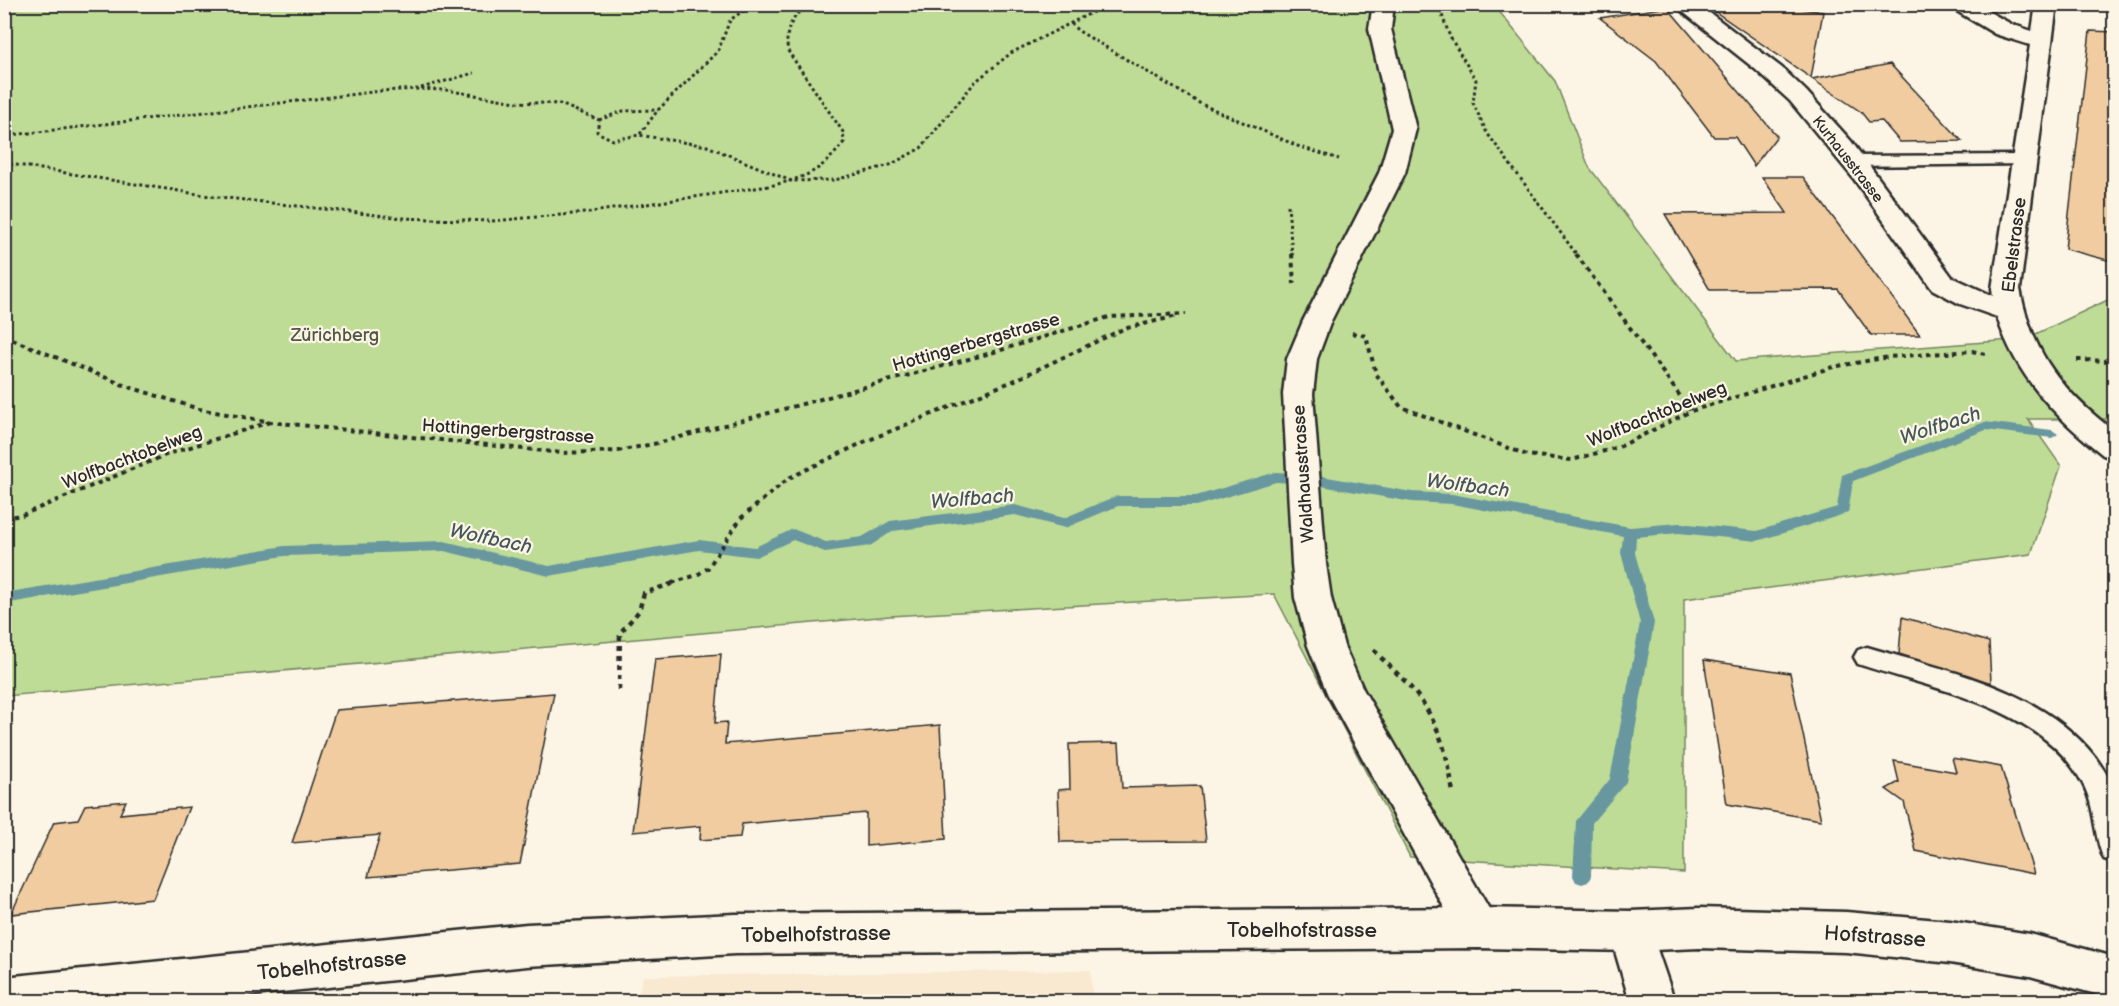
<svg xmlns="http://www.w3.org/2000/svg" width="2119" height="1006" font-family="'Balsamiq Sans',sans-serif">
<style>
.built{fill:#f8e9d0}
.green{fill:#bedc95;stroke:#748460;stroke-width:1.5}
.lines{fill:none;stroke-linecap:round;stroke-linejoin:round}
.stream{fill:#68979f;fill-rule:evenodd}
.building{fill:#f0cca0;stroke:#2b2b2b;stroke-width:1.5}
.lane-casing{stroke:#2b2b2b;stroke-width:5}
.street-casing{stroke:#2b2b2b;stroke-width:5}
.secondary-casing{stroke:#2b2b2b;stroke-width:5}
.path-far2{stroke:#2b2b2b;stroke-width:3;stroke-dasharray:3 3;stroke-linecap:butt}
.path-far1{stroke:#2b2b2b;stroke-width:4;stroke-dasharray:4.5 4.5;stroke-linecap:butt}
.path{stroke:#2b2b2b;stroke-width:4.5;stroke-dasharray:5 5;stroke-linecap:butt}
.lane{fill:#fcf5e5;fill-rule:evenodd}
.street{fill:#fcf5e5;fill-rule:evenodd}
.secondary{fill:#fcf5e5;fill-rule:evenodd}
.labels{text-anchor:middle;stroke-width:4.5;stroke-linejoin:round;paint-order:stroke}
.far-street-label{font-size:15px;fill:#2b2b2b;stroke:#fcf5e5}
.street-label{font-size:18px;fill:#2b2b2b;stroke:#fcf5e5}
.park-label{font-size:18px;fill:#505746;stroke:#fcf5e5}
.water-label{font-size:20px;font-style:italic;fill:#44585c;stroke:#fcf5e5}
.near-street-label{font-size:21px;fill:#2b2b2b;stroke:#fcf5e5}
</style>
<rect width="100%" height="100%" fill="#fcf5e5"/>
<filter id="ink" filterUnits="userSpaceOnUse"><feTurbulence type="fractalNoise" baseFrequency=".0167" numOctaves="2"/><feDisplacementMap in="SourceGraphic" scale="12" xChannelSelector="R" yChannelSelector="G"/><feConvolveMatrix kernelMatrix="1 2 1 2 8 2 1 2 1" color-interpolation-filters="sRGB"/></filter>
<g filter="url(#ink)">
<polygon class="built" points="1091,970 1092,1001 637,1001 643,976"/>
<polygon class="green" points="5,5 1494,5 1555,81 1589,167 1736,361 2025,339 2114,297 2114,419 2028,419 2061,466 2031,554 1684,599 1684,873 1410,857 1274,594 890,616 5,696"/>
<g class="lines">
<polygon class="stream" points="1985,422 2052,430 2058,434 2052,438 1986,430 1853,481 1848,513 1757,541 1679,533 1636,537 1635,553 1654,623 1626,782 1592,823 1591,876 1588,882 1582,884 1576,882 1573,876 1576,821 1610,779 1640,623 1621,553 1623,536 1452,504 1412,502 1310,484 1276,482 1196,506 1118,506 1065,528 1015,515 893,531 870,546 825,552 793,540 756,557 699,550 549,576 444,551 284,556 4,604 4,593 284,546 444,541 549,566 699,540 755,547 793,529 826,542 862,537 890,521 1015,505 1064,518 1116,496 1196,496 1276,472 1310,474 1412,492 1452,494 1630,527 1679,523 1757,531 1837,507 1842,475"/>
</g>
<g class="building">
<polygon points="1704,4 1796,4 1803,9 1823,12 1811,78"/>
<polygon points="1667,7 1777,136 1754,166 1735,137 1714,137 1656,61 1600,18"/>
<polygon points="2090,31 2115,32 2115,262 2065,249"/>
<polygon points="1890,64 1962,141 1900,142 1882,121 1869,122 1861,112 1812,79"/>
<polygon points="1762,177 1803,177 1920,335 1871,335 1838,289 1710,290 1665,214 1787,213"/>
<polygon points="1902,617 1989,642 1991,683 1899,654"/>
<polygon points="721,654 715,723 727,722 725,744 940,725 946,839 866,846 866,813 742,824 740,837 700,840 701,826 633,832 655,659"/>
<polygon points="1704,660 1790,673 1821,820 1727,804"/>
<polygon points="554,693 520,864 368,877 380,835 292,843 336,710"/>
<polygon points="1119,743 1122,788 1200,786 1206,841 1060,842 1058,790 1070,789 1069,744"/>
<polygon points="1952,758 2001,767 2034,874 1916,851 1904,802 1886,789 1899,782 1894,761 1956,772"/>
<polygon points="126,801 120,814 189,807 153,899 11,914 54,822 78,819 85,805"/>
</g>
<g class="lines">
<g class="lane-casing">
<g id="lane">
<polygon points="2025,155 2031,156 2033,160 2031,164 1851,166 1845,165 1843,161 1845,157 1851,156"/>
<path d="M1867 647C1947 671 2041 688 2095 757 2102 767 2112 781 2114 793 2118 813 2114 842 2114 862L2104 859C2093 835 2096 808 2083 784 2043 707 1933 689 1858 664L1854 657 1858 650Z"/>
</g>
</g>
<g class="street-casing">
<g id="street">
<polygon points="1373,4 1394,4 1391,29 1416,129 1405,173 1331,321 1317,359 1313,394 1326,564 1331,598 1344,646 1363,689 1500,928 1493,942 1478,948 1463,942 1328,695 1308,646 1295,598 1292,564 1283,394 1287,359 1303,321 1379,173 1392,129 1369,29"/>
<path d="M1673 4H1698L1782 68 1806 91 1851 141 1952 277 1993 296 1992 289 2030 45 1995 34 1952 8 1949 4H1975L2011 24 2032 31 2036 4H2057L2020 289C2032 354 2063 392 2114 431V458L2103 455C2055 417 2016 376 1997 317L1960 304 1932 289 1854 179 1790 101 1755 69Z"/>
<polygon points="1631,911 1646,917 1675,1002 1630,1002 1609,931 1616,917"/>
</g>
</g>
<g class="secondary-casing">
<polygon id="secondary" points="1478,908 1631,911 1699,908 1846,912 1950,921 2030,934 2114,957 2114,999 2030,976 1950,963 1846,952 1699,948 1631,951 1478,948 735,954 527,966 188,1002 4,1002 4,977 527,924 735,914"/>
</g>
<g class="path-far2">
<polyline points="1438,4 1450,37 1476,80 1473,103 1487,133 1577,255"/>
<polyline points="4,8 63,4"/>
<polyline points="1071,23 1077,30 1201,104 1300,147 1339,159"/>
<polyline points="421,88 474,73"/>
<polyline points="599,120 623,111 658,110"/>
<polyline points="640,134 658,110 718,51 730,20 753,4"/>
<polyline points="4,136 381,91 418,89 446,90 516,102 560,104 599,120 597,132 613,140 639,135 707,146 791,181 835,180 890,165 921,148 975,82 1011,53 1109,4"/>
<path d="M4 163 210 196 403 218 491 221 585 213 769 186C805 178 821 172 844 142L843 132 788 51C784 30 792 18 807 4"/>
<polyline points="1288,205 1292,255"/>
</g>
<g class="path-far1">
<polyline points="1292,254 1294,284"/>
<polyline points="1576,254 1691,411"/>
<polyline points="1352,333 1366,336 1376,374 1401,407 1527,455 1572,460 1619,447 1691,411 1833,367 1889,357 1972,351 1985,354"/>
<polyline points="4,336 126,386 199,409 271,422 562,453 618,451 658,443 991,353 1109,317 1186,314"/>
<polyline points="2077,360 2114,361"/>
<polyline points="4,518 22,515 168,454 270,422"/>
<polyline points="672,583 697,575 708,568 741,518 789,478 864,442 1013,381 1123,329 1177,316"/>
</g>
<g class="path">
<path d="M1374 650C1387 665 1404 678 1416 694 1439 723 1449 758 1453 794"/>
<polyline points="619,690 620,633 639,611 644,593 677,582"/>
</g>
<use href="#lane" class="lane"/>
<use href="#street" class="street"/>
<use href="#secondary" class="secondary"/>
</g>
</g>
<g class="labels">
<g class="far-street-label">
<text transform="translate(1848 159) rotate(52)" y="5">Kurhausstrasse</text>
</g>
<g class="street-label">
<text transform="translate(2014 245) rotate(-83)" y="6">Ebelstrasse</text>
<text transform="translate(976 342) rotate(-16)" y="6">Hottingerbergstrasse</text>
<text transform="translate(1657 414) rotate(-22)" y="6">Wolfbachtobelweg</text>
<text transform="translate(508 431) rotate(4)" y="6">Hottingerbergstrasse</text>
<text transform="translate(132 457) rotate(-21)" y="6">Wolfbachtobelweg</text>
<text transform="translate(1303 474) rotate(-94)" y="6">Waldhausstrasse</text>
</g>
<g class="park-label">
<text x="335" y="341">Zürichberg</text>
</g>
<g class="water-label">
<text transform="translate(1940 425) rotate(-18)" y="7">Wolfbach</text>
<text transform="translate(1468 485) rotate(7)" y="7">Wolfbach</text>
<text transform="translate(972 498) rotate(-5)" y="7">Wolfbach</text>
<text transform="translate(491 538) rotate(12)" y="7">Wolfbach</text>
</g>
<g class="near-street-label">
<text x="1302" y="937">Tobelhofstrasse</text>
<text transform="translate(816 934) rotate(-1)" y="7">Tobelhofstrasse</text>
<text transform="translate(1875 936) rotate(4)" y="7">Hofstrasse</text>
<text transform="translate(332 965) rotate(-6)" y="7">Tobelhofstrasse</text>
</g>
</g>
<rect width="2119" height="1006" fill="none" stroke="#fcf5e5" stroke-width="24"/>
<rect x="12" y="12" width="2095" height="982" fill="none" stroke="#2b2b2b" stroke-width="2" filter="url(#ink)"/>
</svg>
